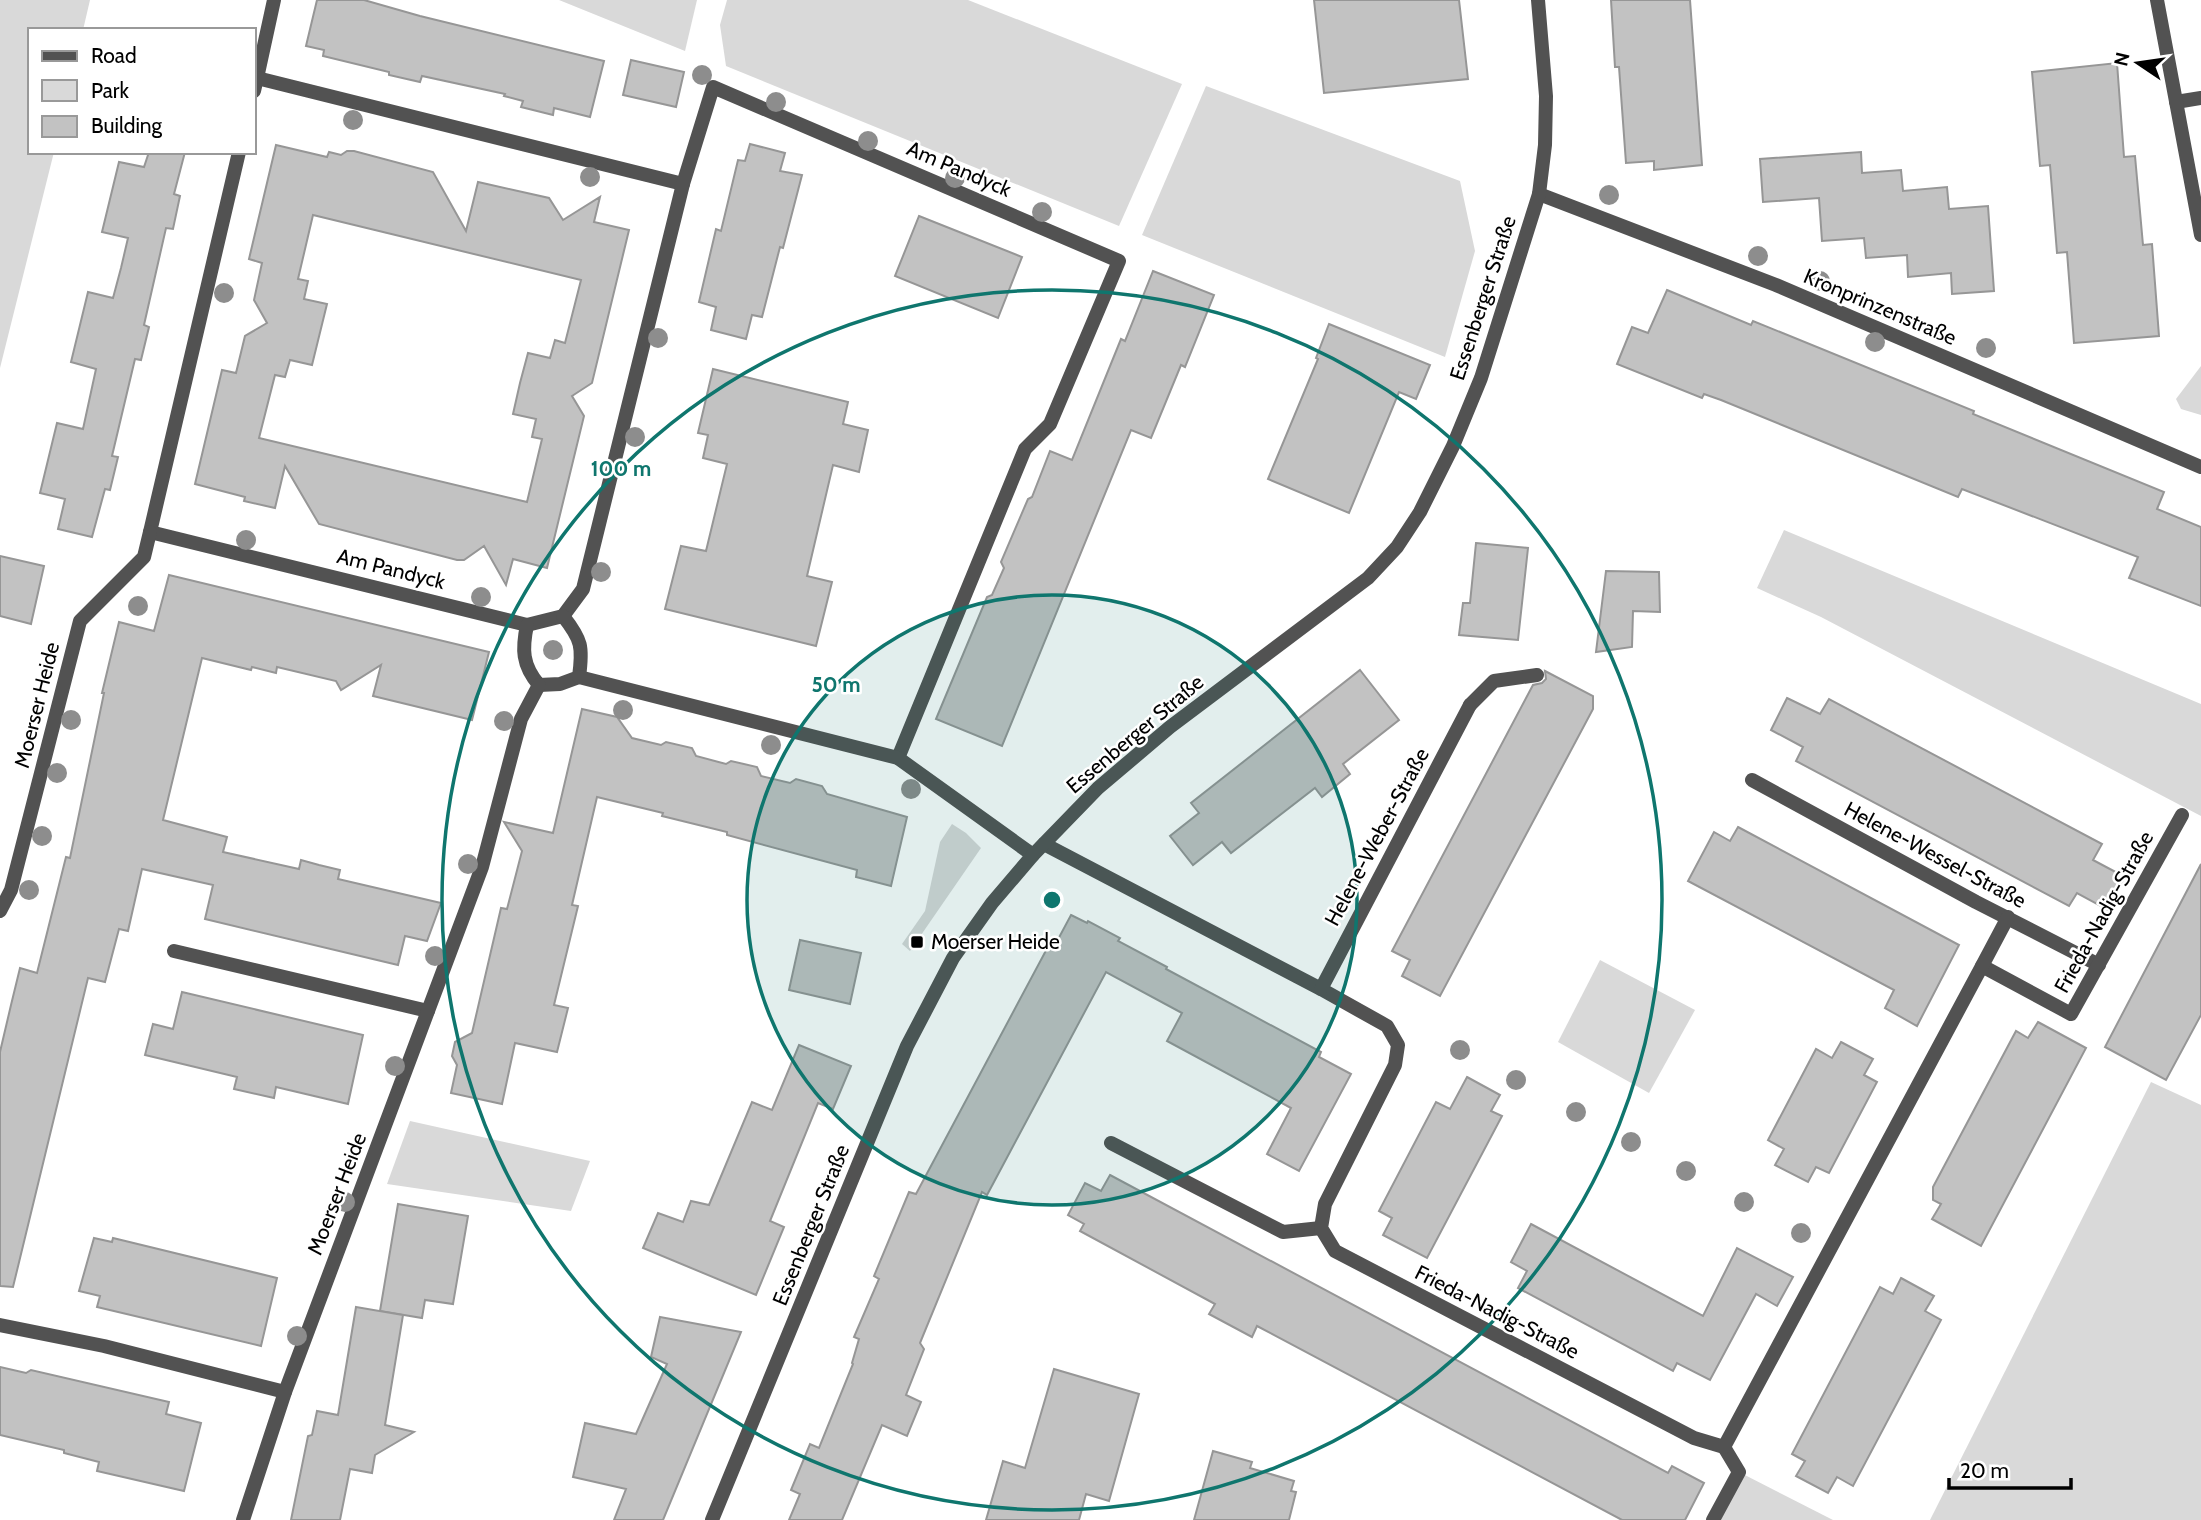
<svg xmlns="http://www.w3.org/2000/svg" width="2201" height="1520" font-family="Cabin,sans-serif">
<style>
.green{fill:#d9d9d9}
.building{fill:#c2c2c2;stroke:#969696;stroke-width:2;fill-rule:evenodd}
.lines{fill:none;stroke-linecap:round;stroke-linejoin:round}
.service{stroke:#525252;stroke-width:14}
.minor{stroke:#525252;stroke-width:14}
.tertiary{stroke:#525252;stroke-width:14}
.tree{fill:#8d8d8d}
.ring{fill:none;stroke:#0f766e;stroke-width:3.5}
.poi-dot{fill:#000;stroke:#fff;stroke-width:2.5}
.labels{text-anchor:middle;stroke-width:5;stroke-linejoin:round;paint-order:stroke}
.street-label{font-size:21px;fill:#000;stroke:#fff}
.poi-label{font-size:21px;fill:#000;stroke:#fff;text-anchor:start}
.centre{fill:#0f766e;stroke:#fff;stroke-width:3.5}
.ring-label{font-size:21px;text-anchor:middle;font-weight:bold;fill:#0f766e;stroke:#fff;stroke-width:5;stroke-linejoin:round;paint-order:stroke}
</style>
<rect width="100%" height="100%" fill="#fff"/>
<g class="green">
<polygon points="0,0 90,0 83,30 30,30 30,152 54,152 0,368"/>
<polygon points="559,0 697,0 685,51"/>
<polygon points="727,0 968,0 1182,84 1119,226 726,66 720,25"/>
<polygon points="1206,86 1460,181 1475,251 1445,357 1142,235"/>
<polygon points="2201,366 2201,415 2181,409 2176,399"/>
<polygon points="1784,530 2201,704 2201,816 1821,617 1757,588"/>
<polygon points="952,824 966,833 981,848 910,951 902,944 925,911 940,842"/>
<polygon points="1600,960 1695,1010 1649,1093 1558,1042"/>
<polygon points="2151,1082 2201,1105 2201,1520 1930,1520"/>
<polygon points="410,1121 590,1161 571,1211 387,1184"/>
<polygon points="1739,1472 1833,1520 1713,1520"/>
</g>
<g class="building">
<polygon points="317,0 364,0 420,16 604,61 590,117 554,108 553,115 521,107 523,101 504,96 505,94 422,76 420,82 389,75 389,72 323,56 324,50 306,46"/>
<polygon points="1314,0 1459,0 1468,79 1324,93"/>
<polygon points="1611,0 1690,0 1702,165 1654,170 1654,161 1626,163 1619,67 1615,67"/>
<polygon points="631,60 684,72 676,107 623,95"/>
<polygon points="2117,63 2124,157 2135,156 2143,245 2152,244 2159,336 2074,343 2067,252 2057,253 2050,165 2040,166 2032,72"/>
<polygon points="750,144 785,153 780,171 802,175 783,248 780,247 762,317 752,315 746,339 711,330 716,307 699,302 716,229 721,231 738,160 745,161"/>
<path d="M276 145 327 157 329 152 341 155 347 151H354L433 172 466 231 478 182 549 198 563 220 600 197 594 222 629 230 592 383 572 396 584 416 547 568 513 559 506 585 484 546 464 560H457L319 524 285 466 275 508 244 501 245 497 195 484 222 370 236 373 245 336 267 323 254 300 262 263 249 259ZM313 215 581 280 565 343 555 340 550 358 528 353 520 383 513 414 536 419 532 437 542 439 527 502 259 438 275 375 285 377 290 360 312 365 327 304 304 299 308 281 298 279Z"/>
<polygon points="149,152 185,152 174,194 180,196 173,229 166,228 144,325 149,327 141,360 135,359 112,456 118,457 110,490 105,489 92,537 58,529 65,499 40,493 57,423 83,429 96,369 71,362 88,292 113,298 121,268 128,238 102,232 119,162 144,167"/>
<polygon points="1861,152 1862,173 1901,170 1903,191 1947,187 1949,209 1988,206 1994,291 1952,294 1951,273 1908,277 1907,255 1866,258 1864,238 1822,241 1819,198 1763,202 1760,159"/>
<polygon points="919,216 1022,257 998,318 895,276"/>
<polygon points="1153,271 1214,295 1185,367 1181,365 1151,438 1131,430 1002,746 936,719 987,597 992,595 1004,568 1001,562 1028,499 1032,497 1050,451 1072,460 1121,339 1125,341"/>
<polygon points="1667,290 1751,325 1753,321 1974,411 1973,414 2164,492 2157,509 2201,527 2201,606 2129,578 2138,557 1962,489 1958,497 1721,400 1704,394 1702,398 1617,364 1632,327 1648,333"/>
<polygon points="1329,324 1430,365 1416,399 1399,392 1349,513 1268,479 1318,359 1316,358"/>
<polygon points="713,369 848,402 843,424 868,430 859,472 833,465 807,576 832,582 816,646 665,609 681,546 706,551 727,464 703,458 708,435 698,433"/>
<polygon points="1476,543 1528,548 1518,640 1459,635 1463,603 1470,603"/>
<polygon points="0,556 44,566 31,624 0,616"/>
<polygon points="1606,571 1659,572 1660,612 1633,611 1632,647 1596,652"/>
<polygon points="169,575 489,652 472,720 373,696 381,665 341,690 336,681 277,667 276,673 252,667 251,670 202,658 163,820 227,837 223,852 299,869 301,860 319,865 340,870 338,879 441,903 427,941 405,936 398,965 205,919 213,885 142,869 128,931 119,929 105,982 88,978 13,1287 0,1286 0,1052 11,1005 20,968 37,973 66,857 70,858 104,693 102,693 119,622 154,631"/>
<polygon points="1360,670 1399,720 1343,764 1350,774 1322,797 1315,788 1231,853 1222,842 1193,865 1170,836 1199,813 1191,803"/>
<polygon points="1545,671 1593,696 1593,709 1440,996 1402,976 1410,960 1392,951 1533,685 1542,683 1546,679"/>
<polygon points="1787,698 1820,714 1829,699 2102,844 2093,860 2125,877 2108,910 2077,893 2069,906 1796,761 1803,747 1771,730"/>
<polygon points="582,709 617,717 632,738 661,745 666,742 692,748 696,756 726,764 731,761 757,767 761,776 790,783 796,779 822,786 827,794 907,817 891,886 856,877 857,870 727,835 727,832 662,816 663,813 597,797 572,905 578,906 554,1005 568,1008 557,1052 515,1043 502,1104 451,1093 457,1065 452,1056 455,1042 472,1033 501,908 507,909 522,851 504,822 553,833"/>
<polygon points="1738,827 1959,945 1917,1026 1885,1008 1894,990 1688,881 1714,832 1730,841"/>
<polygon points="2201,864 2201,1015 2166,1080 2105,1047"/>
<polygon points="1071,915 1087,923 1088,921 1120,938 1118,941 1167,967 1166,969 1321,1052 1319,1057 1351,1074 1299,1171 1267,1154 1291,1108 1167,1041 1182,1013 1106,972 987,1195 982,1192 920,1343 924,1349 906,1395 921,1402 907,1436 882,1425 842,1520 789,1520 800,1494 791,1490 810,1444 819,1448 853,1364 852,1363 859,1339 854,1337 879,1279 874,1276 909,1192 916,1194 1050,943 1055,945"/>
<polygon points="800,940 861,953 850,1004 789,990"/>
<polygon points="182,992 363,1035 348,1104 276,1087 274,1098 234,1089 237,1077 145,1055 153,1024 173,1029"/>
<polygon points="2038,1022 2086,1048 1981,1246 1932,1219 1941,1204 1933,1200 1933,1187 2016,1031 2028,1038"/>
<polygon points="1841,1042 1873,1059 1864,1075 1877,1082 1829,1173 1816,1167 1808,1182 1775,1165 1784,1149 1768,1140 1816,1049 1832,1058"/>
<polygon points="799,1045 851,1066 833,1109 818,1103 770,1221 784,1227 756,1295 643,1248 658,1213 683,1222 691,1201 709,1205 752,1102 772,1110"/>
<polygon points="1467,1077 1500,1095 1491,1111 1502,1116 1427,1258 1383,1235 1392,1218 1379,1211 1436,1102 1450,1109"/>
<polygon points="1110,1175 1668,1473 1672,1466 1704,1483 1685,1520 1622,1520 1257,1326 1252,1337 1209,1314 1215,1304 1080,1231 1084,1224 1068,1215 1085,1183 1101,1191"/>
<polygon points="398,1204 468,1216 453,1304 425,1300 422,1318 380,1311"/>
<polygon points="1531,1224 1703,1316 1737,1248 1793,1277 1777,1306 1756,1294 1710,1380 1677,1363 1673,1371 1518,1288 1527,1271 1511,1262"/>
<polygon points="94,1238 112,1242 113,1238 277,1278 261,1346 97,1307 100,1296 79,1291"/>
<polygon points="1901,1278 1934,1296 1925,1311 1941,1320 1853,1486 1837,1477 1828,1493 1796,1476 1805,1461 1792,1454 1880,1287 1893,1294"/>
<polygon points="356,1307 403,1315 385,1425 414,1432 375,1455 372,1473 350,1469 340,1520 291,1520 308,1436 312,1435 317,1411 338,1415"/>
<polygon points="660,1317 741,1332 663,1520 614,1520 626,1489 573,1477 585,1423 636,1434 667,1364 651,1357"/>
<polygon points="0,1367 26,1373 31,1370 169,1402 166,1414 201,1423 184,1491 97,1471 99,1462 64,1453 64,1450 0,1435"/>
<polygon points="1054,1369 1139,1394 1109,1501 1086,1494 1079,1520 986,1520 1003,1461 1025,1468"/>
<polygon points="1213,1451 1252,1462 1250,1468 1294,1481 1291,1491 1296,1492 1289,1520 1194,1520"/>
</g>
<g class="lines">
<g class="service">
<polyline points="2176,102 2201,98"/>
<polyline points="1470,705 1494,681 1537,675"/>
<polyline points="1111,1143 1283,1232 1321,1228"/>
<polyline points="1713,1520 1739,1472 1724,1447"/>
</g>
<g class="minor">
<polyline points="2157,0 2201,235"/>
<polyline points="257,78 274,0"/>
<polyline points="254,91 257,78 683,184"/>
<polyline points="239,152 150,532 527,625 563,616 583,589 683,184 713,87 1119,261 1050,424 1025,449 898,758"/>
<polyline points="1539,194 1776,285 2201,467"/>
<path d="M527 625C522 649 522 665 539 685L560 684 579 677C583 647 582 640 563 616"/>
<polyline points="579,677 898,758 1033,855"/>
<polyline points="1752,780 1976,902 2099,965"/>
<polyline points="1044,844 1321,989 1387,1026 1398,1045 1395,1065 1325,1204 1321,1228 1335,1251 1694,1438 1724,1447 1982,966 2071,1014 2182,815"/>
<polyline points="0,911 11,890 80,621 144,557 150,532"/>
<polyline points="174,951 428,1011"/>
<polyline points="1982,966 2008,917"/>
<polyline points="1321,989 1470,705"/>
<polyline points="0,1325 104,1346 285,1392"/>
<polyline points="243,1520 285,1392 482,867 521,719 539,685"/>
</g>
<polyline class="tertiary" points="712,1520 907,1046 953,958 992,903 1033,855 1098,788 1170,727 1368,578 1397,547 1420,512 1453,446 1481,378 1539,194 1545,145 1546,96 1538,0"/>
</g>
<g class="tree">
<circle cx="702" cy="75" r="10"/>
<circle cx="776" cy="102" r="10"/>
<circle cx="353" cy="120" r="10"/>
<circle cx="868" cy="141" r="10"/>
<circle cx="590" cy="177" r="10"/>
<circle cx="955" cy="178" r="10"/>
<circle cx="1609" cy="195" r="10"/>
<circle cx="1042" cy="212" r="10"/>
<circle cx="1758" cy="256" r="10"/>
<circle cx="1820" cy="281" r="10"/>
<circle cx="224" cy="293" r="10"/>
<circle cx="658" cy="338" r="10"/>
<circle cx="1875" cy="342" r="10"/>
<circle cx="1986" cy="348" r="10"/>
<circle cx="635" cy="437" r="10"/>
<circle cx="246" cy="540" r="10"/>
<circle cx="601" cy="572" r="10"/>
<circle cx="481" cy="597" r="10"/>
<circle cx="138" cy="606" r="10"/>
<circle cx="553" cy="650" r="10"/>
<circle cx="623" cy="710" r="10"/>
<circle cx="71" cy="720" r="10"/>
<circle cx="504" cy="721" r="10"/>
<circle cx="771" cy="745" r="10"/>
<circle cx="57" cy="773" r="10"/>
<circle cx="911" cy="789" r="10"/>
<circle cx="42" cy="836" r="10"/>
<circle cx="468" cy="864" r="10"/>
<circle cx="29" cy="890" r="10"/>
<circle cx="435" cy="956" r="10"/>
<circle cx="1460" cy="1050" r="10"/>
<circle cx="395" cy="1066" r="10"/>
<circle cx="1516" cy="1080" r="10"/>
<circle cx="1576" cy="1112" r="10"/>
<circle cx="1631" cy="1142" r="10"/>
<circle cx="1686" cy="1171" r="10"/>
<circle cx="345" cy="1202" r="10"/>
<circle cx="1744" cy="1202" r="10"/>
<circle cx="1801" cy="1233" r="10"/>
<circle cx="297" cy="1336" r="10"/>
</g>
<circle cx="1052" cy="900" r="305" fill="#0f766e" fill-opacity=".12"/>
<g class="ring">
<circle cx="1052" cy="900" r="305"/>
<circle cx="1052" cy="900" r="610"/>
</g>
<rect class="poi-dot" x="910" y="935" width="14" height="14" rx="3.5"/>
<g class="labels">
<g class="street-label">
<text transform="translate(959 169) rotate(23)" y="7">Am Pandyck</text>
<text transform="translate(1483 298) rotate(-72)" y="7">Essenberger Straße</text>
<text transform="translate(1880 307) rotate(23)" y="7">Kronprinzenstraße</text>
<text transform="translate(391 569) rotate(14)" y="7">Am Pandyck</text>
<text transform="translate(37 705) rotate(-76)" y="7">Moerser Heide</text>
<text transform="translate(1135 734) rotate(-40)" y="7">Essenberger Straße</text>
<text transform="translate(1377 837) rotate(-62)" y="7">Helene-Weber-Straße</text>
<text transform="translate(1935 855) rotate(28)" y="7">Helene-Wessel-Straße</text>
<text transform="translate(2104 912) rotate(-61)" y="7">Frieda-Nadig-Straße</text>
<text transform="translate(337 1194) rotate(-69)" y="7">Moerser Heide</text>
<text transform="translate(811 1225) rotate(-68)" y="7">Essenberger Straße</text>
<text transform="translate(1497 1312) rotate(27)" y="7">Frieda-Nadig-Straße</text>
</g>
<g class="poi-label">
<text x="931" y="949">Moerser Heide</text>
</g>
</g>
<circle cx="1052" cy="900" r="10" class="centre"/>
<g class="ring-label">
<text x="621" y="476">100 m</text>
<text x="836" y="692">50 m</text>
</g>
<rect x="28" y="28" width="228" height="126" fill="#ffffff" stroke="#999999" stroke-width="2"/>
<rect x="42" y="51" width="35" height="10" fill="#525252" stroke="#999999" stroke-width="2"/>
<text x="91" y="63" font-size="21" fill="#000000">Road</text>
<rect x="42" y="80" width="35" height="21" fill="#d9d9d9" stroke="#999999" stroke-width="2"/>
<text x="91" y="98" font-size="21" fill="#000000">Park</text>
<rect x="42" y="116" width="35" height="21" fill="#c2c2c2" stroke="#999999" stroke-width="2"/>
<text x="91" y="133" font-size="21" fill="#000000">Building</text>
<g transform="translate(2138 63) rotate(283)" stroke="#ffffff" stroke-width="5" paint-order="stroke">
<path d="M0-5L12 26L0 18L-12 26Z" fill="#000000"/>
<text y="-10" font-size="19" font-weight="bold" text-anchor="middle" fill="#000000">N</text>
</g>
<path d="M1949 1478v10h122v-10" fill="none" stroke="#000000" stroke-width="3.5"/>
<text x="1960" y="1478" font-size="21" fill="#000000" stroke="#ffffff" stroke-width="5" paint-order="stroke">20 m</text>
</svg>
